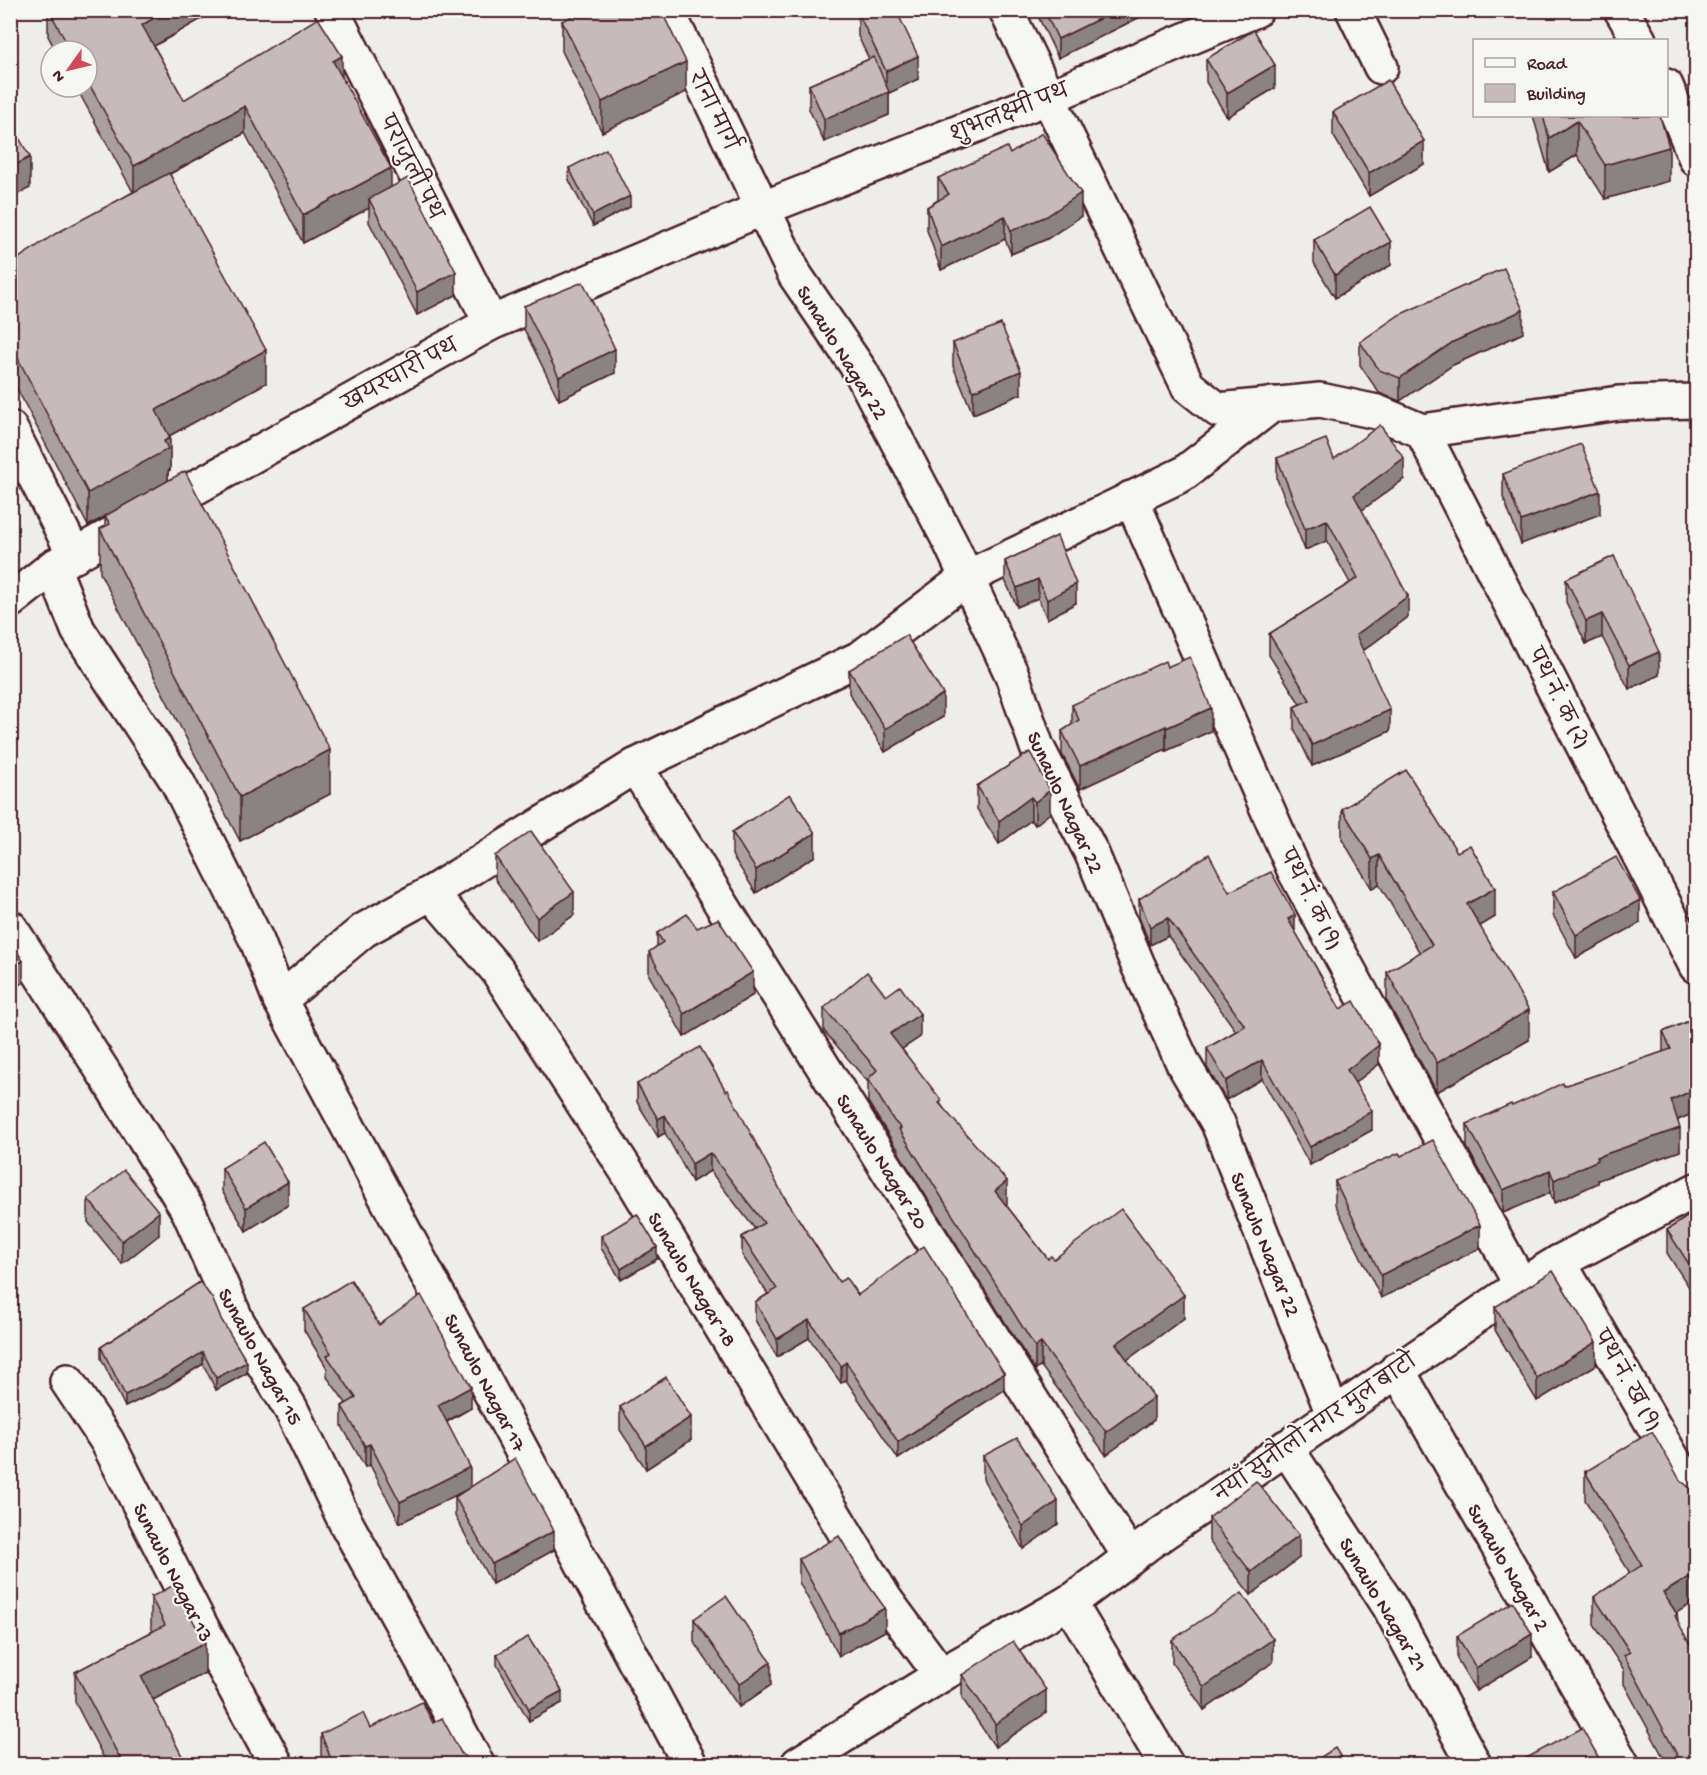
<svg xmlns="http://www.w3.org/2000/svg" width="1707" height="1775" font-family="'Gochi Hand','Playpen Sans Deva',sans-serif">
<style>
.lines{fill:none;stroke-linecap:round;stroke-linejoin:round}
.minor-casing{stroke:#4a1f2b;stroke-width:38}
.minor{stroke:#f6f6f2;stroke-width:33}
.wall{fill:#aaa0a1;stroke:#4a1f2b;stroke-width:1.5}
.shaded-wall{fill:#8b8283;stroke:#4a1f2b;stroke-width:1.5}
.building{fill:#c6babb;stroke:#4a1f2b;stroke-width:1.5}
.labels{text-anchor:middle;stroke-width:4.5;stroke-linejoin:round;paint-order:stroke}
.street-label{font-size:21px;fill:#4a1f2b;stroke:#f6f6f2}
</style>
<rect width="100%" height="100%" fill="#efedea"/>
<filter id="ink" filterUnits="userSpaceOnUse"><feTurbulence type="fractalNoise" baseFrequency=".0167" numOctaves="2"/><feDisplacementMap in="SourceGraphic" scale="12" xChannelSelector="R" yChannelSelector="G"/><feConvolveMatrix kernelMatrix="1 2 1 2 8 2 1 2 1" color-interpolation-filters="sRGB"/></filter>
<g filter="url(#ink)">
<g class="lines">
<g class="minor-casing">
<g id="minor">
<polyline points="332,10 491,323"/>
<polyline points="667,10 795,275 861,372 951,544 1012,675 1037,747 1092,854 1138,965 1184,1065 1218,1123 1333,1414"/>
<polyline points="1006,10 1188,386 1218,410 1320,400 1377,412 1422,431"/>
<polyline points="1353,10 1381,67"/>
<polyline points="1621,10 1639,40"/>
<polyline points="1666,86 1696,159"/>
<polyline points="10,428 75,556"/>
<polyline points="1422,431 1696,966"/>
<polyline points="1422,431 1619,403 1696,401"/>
<polyline points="1131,498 1295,872 1521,1285"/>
<polyline points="53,567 78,630 177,781 257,941 280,1000 690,1764"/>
<polyline points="10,601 53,567 491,323 761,209 1049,97 1256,10"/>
<polyline points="635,766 1130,1557"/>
<polyline points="431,893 497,970 635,1184 885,1599 941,1675"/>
<polyline points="10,927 104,1073 189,1212 237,1321 291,1409 346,1523 422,1660 477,1764"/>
<polyline points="280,1000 364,930 431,893 635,766 862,657 966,578 1183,474 1273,404"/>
<polyline points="1559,1262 1696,1499"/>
<polyline points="1397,1369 1622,1764"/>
<polyline points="67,1381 107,1441 200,1624 276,1764"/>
<polyline points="1286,1447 1389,1606 1474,1764"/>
<polyline points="1069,1602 1166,1764"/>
<polyline points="798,1764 941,1675 1076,1598 1146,1545 1521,1285 1559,1262 1696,1190"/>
</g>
</g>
<use href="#minor" class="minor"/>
</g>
<g class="wall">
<polygon points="48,10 217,10 154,46 184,100 342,76 391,187 456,295 417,315 369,222 369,208 303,243 245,133 170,174 266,383 169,436 170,470 168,471 168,481 330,794 240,841 100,573 100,529 105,526 105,516 88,526 10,375 10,264 133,192 76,87 87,87 87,51 56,51 48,36"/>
<polygon points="1035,10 1154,10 1058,58"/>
<polygon points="858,13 918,79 889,93 889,115 824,142 809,109 809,85 869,59 858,36"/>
<polygon points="562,21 686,92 602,132 562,51"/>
<polygon points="1206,59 1275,88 1227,117 1206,82"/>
<polygon points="1333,112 1424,164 1369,196 1333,135"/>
<polygon points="1533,116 1660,116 1669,181 1605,199 1577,155 1549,172"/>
<polygon points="1010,154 1081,216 1047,239 1011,254 1005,239 941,270 927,230 927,207 938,200 938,178"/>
<polygon points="569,168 630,207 593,226 569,180"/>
<polygon points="1314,240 1391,265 1335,298 1314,263"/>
<polygon points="524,306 615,373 559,400 524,329"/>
<polygon points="1523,333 1453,365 1400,401 1379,393 1360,365 1360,342"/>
<polygon points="953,343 1021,394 973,414 953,366"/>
<polygon points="1277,458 1334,459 1404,479 1362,510 1408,617 1363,651 1390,731 1312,766 1294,728 1294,707 1300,704 1269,655 1269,634 1350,583 1327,541 1305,550 1277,479"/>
<polygon points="1503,474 1600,514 1521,544 1503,497"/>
<polygon points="1057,536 1076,603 1047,619 1038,598 1017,607 1005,580 1005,561"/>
<polygon points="1614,556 1659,675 1629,689 1602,637 1586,644 1566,602 1566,579"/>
<polygon points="1167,667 1211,731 1166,751 1166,749 1080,789 1062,754 1062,731 1072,725 1072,705"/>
<polygon points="849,670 943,717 885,752 849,693"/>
<polygon points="1030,752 1050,813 1035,825 1031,820 999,844 977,809 977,786"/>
<polygon points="1342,809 1495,917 1480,926 1529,1040 1437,1092 1387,1001 1387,972 1420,953 1379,884 1372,889 1342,839"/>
<polygon points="732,832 815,856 756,893 732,855"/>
<polygon points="495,856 574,915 537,941 495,879"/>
<polygon points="1229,892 1295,932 1340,1009 1379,1064 1355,1083 1372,1130 1310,1165 1262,1079 1226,1100 1207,1067 1207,1048 1236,1031 1168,936 1150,945 1139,917 1139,899"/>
<polygon points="1553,892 1640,923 1576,958 1553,915"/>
<polygon points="697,928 753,995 684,1037 649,975 649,952 657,946 657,933"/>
<polygon points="824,1008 920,1037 902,1049 942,1106 1007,1204 1006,1205 1048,1259 1054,1259 1184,1318 1127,1360 1154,1420 1106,1455 1041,1366 1035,1370 899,1153 899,1150 894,1144 868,1102 868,1082 824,1031"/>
<polygon points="1696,1018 1696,1112 1678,1120 1680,1151 1598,1180 1598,1183 1554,1203 1550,1193 1503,1213 1467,1147 1467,1124 1564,1086 1663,1052 1663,1032"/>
<polygon points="637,1084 783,1195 839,1282 1004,1390 898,1459 846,1380 841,1383 809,1338 777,1357 755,1320 755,1302 768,1294 742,1255 742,1237 755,1229 710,1171 692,1182 665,1133 658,1137 637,1102"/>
<polygon points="222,1168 288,1205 246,1231 222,1191"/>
<polygon points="1335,1181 1480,1248 1381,1298 1335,1204"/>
<polygon points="88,1199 159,1235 122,1264 88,1222"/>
<polygon points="1696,1211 1696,1298 1667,1253 1667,1230"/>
<polygon points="601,1236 657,1259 621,1280 601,1248"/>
<polygon points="200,1282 247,1373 216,1390 203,1364 168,1386 125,1407 101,1358 101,1347"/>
<polygon points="1495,1307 1596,1365 1537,1401 1495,1330"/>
<polygon points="304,1309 379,1325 471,1408 447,1422 470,1487 554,1550 492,1584 455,1516 455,1497 463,1491 400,1523 370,1465 365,1467 342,1426 342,1406 346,1403 327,1377 327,1368 304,1330"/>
<polygon points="620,1407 691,1440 646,1469 620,1430"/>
<polygon points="983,1456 1058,1524 1023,1549 983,1479"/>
<polygon points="1585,1472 1677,1613 1696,1764 1667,1764 1624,1684 1624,1670 1594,1625 1594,1597 1630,1573 1585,1500"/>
<polygon points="1209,1518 1299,1558 1251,1595 1209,1541"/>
<polygon points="799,1559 885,1631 839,1656 799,1582"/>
<polygon points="151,1597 205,1673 153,1700 186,1764 107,1764 75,1702 75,1672 153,1631 151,1627"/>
<polygon points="694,1619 771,1685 739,1707 694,1642"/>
<polygon points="1457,1636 1532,1657 1476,1691 1457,1659"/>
<polygon points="1172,1640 1273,1662 1204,1710 1172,1663"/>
<polygon points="497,1654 562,1703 529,1721 497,1665"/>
<polygon points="962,1675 1046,1713 995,1747 962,1698"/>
<polygon points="433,1723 467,1759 476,1764 325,1764 321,1755 321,1734 370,1728"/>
</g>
<g class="shaded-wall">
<polygon points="168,10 217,10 142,53 142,25"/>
<polygon points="1117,10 1154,10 1058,58 1058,39"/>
<polygon points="342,56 342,84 333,61"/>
<polygon points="918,56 918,79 889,93 889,115 824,142 824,119 886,93 886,71"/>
<polygon points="686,62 686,92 602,132 602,102"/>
<polygon points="1275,65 1275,88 1227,117 1227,93"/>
<polygon points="245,106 245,133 134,193 134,166"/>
<polygon points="1577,121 1577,155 1549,172 1549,138"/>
<polygon points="1424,141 1424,164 1369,196 1369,173"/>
<polygon points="1669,147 1669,181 1605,199 1605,165"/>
<polygon points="30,157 30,188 10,198 10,168"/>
<polygon points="391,168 391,196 369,199 369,208 303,243 303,215"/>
<polygon points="1081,193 1081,216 1047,239 1011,254 1011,231"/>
<polygon points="630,196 630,207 593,226 593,215"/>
<polygon points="1005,216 1005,239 941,270 941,247"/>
<polygon points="1391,242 1391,265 1335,298 1335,275"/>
<polygon points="456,272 456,295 417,315 417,292"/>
<polygon points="1523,310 1523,333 1453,365 1400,401 1400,378 1453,342"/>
<polygon points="615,349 615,373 559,400 559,377"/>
<polygon points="266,350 266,383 156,443 156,410"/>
<polygon points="1021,371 1021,394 973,414 973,391"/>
<polygon points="170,438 170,470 168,471 168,481 88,526 88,493 164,441"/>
<polygon points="1404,458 1404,479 1354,516 1354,495"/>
<polygon points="1600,491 1600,514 1521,544 1521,521"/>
<polygon points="1327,520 1327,541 1305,550 1305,529"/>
<polygon points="1038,579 1038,598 1017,607 1017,588"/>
<polygon points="1076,584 1076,603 1047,619 1047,600"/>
<polygon points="1408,596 1408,617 1356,656 1356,635"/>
<polygon points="1602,614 1602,637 1586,644 1586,621"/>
<polygon points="1659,652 1659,675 1629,689 1629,665"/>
<polygon points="943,694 943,717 885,752 885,729"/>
<polygon points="1211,708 1211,731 1166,751 1166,728"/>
<polygon points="1390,710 1390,731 1312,766 1312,745"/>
<polygon points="1166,726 1166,749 1080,789 1080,766"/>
<polygon points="330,750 330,794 240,841 240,797"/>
<polygon points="1050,790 1050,813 1035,825 1035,802"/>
<polygon points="1031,797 1031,820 999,844 999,821"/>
<polygon points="815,833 815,856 756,893 756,870"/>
<polygon points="1379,855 1379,884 1372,889 1372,859"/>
<polygon points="1495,888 1495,917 1467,934 1467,904"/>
<polygon points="574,892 574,915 537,941 537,918"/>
<polygon points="1640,900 1640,923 1576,958 1576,935"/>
<polygon points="1295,915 1295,934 1288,919"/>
<polygon points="1168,918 1168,936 1150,945 1150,927"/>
<polygon points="23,961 23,983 10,989 10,967"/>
<polygon points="753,972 753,995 684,1037 684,1014"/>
<polygon points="1529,1010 1529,1040 1437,1092 1437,1063"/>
<polygon points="920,1014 920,1037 890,1057 890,1034"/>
<polygon points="1379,1045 1379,1064 1347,1089 1347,1070"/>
<polygon points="1262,1060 1262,1079 1226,1100 1226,1081"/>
<polygon points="1696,1089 1696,1112 1671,1123 1671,1100"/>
<polygon points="1372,1111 1372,1130 1310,1165 1310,1147"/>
<polygon points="665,1115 665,1133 658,1137 658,1119"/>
<polygon points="1680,1128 1680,1151 1598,1180 1598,1183 1554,1203 1554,1180 1597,1157"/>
<polygon points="710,1153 710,1171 692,1182 692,1164"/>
<polygon points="1550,1170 1550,1193 1503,1213 1503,1190"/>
<polygon points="1007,1181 1007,1204 995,1215 995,1191"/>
<polygon points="288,1182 288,1205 246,1231 246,1208"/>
<polygon points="159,1212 159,1235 122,1264 122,1241"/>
<polygon points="1480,1225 1480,1248 1381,1298 1381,1275"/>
<polygon points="657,1247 657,1259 621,1280 621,1269"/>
<polygon points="1184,1295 1184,1318 1116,1368 1116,1344"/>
<polygon points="809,1320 809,1338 777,1357 777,1339"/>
<polygon points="1596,1342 1596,1365 1537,1401 1537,1378"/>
<polygon points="1041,1343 1041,1366 1035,1370 1035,1347"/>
<polygon points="203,1352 203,1364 168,1386 125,1407 125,1395"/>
<polygon points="247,1362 247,1373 216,1390 216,1378"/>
<polygon points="846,1362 846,1380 841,1383 841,1366"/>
<polygon points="1004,1373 1004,1390 898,1459 898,1442"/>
<polygon points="471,1387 471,1408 438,1426 438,1405"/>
<polygon points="1154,1397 1154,1420 1106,1455 1106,1432"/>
<polygon points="691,1417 691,1440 646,1469 646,1446"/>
<polygon points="370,1444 370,1465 365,1467 365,1446"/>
<polygon points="470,1467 470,1488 400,1523 400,1502"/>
<polygon points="1058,1501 1058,1524 1023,1549 1023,1526"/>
<polygon points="554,1531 554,1550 492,1584 492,1564"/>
<polygon points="1299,1535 1299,1558 1251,1595 1251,1572"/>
<polygon points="1696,1573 1696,1601 1663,1621 1663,1593"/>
<polygon points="885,1608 885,1631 839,1656 839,1633"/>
<polygon points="1532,1634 1532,1657 1476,1691 1476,1668"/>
<polygon points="1273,1639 1273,1662 1204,1710 1204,1687"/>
<polygon points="205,1643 205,1673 141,1706 141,1676"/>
<polygon points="771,1662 771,1685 739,1707 739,1684"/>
<polygon points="1046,1690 1046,1713 995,1747 995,1724"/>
<polygon points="562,1691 562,1703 529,1721 529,1709"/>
</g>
<g class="building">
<polygon points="49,10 168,10 142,25 184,100 318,18 342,56 333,61 391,168 303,215 245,106 134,166 87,80 87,51 71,51"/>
<polygon points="584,10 661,10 686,62 602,102 562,21"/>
<polygon points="862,10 896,10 918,56 886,71 858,13"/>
<polygon points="1044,10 1117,10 1058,39"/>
<polygon points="1254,30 1275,65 1227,93 1206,59"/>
<polygon points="874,57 889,92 824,119 809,85"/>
<polygon points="1388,80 1424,141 1369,173 1333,112"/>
<polygon points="1543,116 1660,116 1669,147 1605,165 1577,121 1549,138"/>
<polygon points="10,122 30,157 10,168"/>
<polygon points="1042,133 1081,193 1047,216 1011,231 1005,216 941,247 927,207 949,194 938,178 1007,147 1010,154"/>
<polygon points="606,149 630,196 593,215 569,168"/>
<polygon points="169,173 266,350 156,410 170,438 164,441 168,449 88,493 10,343 10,329 17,326 10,315 10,264 55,234"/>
<polygon points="408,178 456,272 417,292 369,199"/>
<polygon points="1370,207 1391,242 1335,275 1314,240"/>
<polygon points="1504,268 1523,310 1453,342 1400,378 1379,370 1360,342 1399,315"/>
<polygon points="583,282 615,349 559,377 524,306"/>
<polygon points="1001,324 1021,371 973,391 953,343"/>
<polygon points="1380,425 1404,458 1354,495 1408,596 1356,635 1390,710 1312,745 1294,707 1310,700 1269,634 1358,578 1327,520 1305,529 1277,458 1326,439 1334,459"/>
<polygon points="1581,444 1600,491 1521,521 1503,474"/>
<polygon points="185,471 330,750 240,797 100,529 110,524 105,516"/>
<polygon points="1057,536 1076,584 1047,600 1038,579 1017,588 1005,561"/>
<polygon points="1614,556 1659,652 1629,665 1602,614 1586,621 1566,579"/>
<polygon points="906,635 943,694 885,729 849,670"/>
<polygon points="1190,657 1211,708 1166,728 1166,726 1080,766 1062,731 1079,720 1072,705 1165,661 1167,667"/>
<polygon points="1030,752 1050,790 1035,802 1031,797 999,821 977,786"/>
<polygon points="1406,770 1457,852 1470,845 1495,888 1467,904 1529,1010 1437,1063 1387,972 1432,945 1379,855 1372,859 1342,809"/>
<polygon points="790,794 815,833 756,870 732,832"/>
<polygon points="531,831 574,892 537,918 495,856"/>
<polygon points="1209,854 1229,892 1271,872 1295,915 1288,919 1340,1009 1354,1001 1379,1045 1347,1070 1372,1111 1310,1147 1262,1060 1226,1081 1207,1048 1245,1026 1168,918 1150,927 1139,899"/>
<polygon points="1616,857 1640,900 1576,935 1553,892"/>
<polygon points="687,914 697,928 718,919 753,972 684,1014 649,952 663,942 657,933"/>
<polygon points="10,940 23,961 10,967"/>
<polygon points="867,972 886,996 900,986 920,1014 890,1034 942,1101 939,1103 1007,1181 995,1191 1048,1259 1051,1256 1054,1259 1121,1209 1184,1295 1116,1344 1154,1397 1106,1432 1041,1343 1035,1347 899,1129 901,1128 894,1121 868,1079 877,1070 824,1008"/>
<polygon points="1696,1018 1696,1089 1671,1100 1680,1128 1597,1157 1598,1160 1554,1180 1550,1170 1503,1190 1467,1124 1511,1104 1512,1106 1563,1083 1564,1086 1671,1049 1663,1032"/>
<polygon points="700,1047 726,1091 728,1090 783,1195 839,1282 846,1278 858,1295 924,1246 1004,1373 898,1442 846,1362 841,1366 809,1320 777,1339 755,1302 777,1289 742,1237 764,1223 710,1153 692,1164 665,1115 658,1119 637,1084"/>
<polygon points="1433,1140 1480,1225 1381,1275 1335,1181 1399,1153 1401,1156"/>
<polygon points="264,1142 288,1182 246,1208 222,1168"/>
<polygon points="124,1170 159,1212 122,1241 88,1199"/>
<polygon points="1696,1211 1696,1275 1667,1230"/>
<polygon points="637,1214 657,1247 621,1269 601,1236"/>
<polygon points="1553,1271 1596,1342 1537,1378 1495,1307"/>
<polygon points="351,1280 379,1325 421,1295 471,1387 438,1405 470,1467 400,1502 370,1444 365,1446 342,1406 356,1398 327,1356 331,1353 304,1309"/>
<polygon points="200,1282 212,1298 221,1319 247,1362 216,1378 203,1352 168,1374 125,1395 101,1347"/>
<polygon points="666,1377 691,1417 646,1446 620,1407"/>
<polygon points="1652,1431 1680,1480 1690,1488 1696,1499 1696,1573 1663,1593 1677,1614 1675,1616 1696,1656 1696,1764 1682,1764 1624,1655 1630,1652 1594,1597 1642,1565 1585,1472"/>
<polygon points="1017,1438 1058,1501 1023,1526 983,1456"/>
<polygon points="515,1458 554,1531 492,1564 455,1497"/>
<polygon points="1256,1481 1299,1535 1251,1572 1209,1518"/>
<polygon points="839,1536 869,1586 885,1608 839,1633 799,1559"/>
<polygon points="174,1585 205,1643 141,1676 186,1764 123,1764 75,1672 165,1625 151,1597"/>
<polygon points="1242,1593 1273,1639 1204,1687 1172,1640"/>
<polygon points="726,1596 771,1662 739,1684 694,1619"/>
<polygon points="1513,1602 1532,1634 1476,1668 1457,1636"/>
<polygon points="528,1637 562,1691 529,1709 497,1654"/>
<polygon points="1013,1641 1046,1690 995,1724 962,1675"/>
<polygon points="422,1702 433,1723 442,1718 461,1753 467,1759 475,1762 476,1764 333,1764 321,1734 363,1713 370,1728"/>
<polygon points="1582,1728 1602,1764 1523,1764 1521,1761"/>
<polygon points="1335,1748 1345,1764 1310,1764"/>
</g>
</g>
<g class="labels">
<g class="street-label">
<text transform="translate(714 110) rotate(64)" y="7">राना मार्ग</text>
<text transform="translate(1009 112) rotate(-22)" y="7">शुभलक्ष्मी पथ</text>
<text transform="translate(412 167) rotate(63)" y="7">पराजुली पथ</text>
<text transform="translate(843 352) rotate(58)" y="7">Sunaulo Nagar 22</text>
<text transform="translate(400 374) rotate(-29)" y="7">खयरघारी पथ</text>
<text transform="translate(1559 698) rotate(63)" y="7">पथ नं. क (२)</text>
<text transform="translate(1066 802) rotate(65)" y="7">Sunaulo Nagar 22</text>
<text transform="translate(1311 899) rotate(63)" y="7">पथ नं. क (१)</text>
<text transform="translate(883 1161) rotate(58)" y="7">Sunaulo Nagar 20</text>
<text transform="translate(1266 1244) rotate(68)" y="7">Sunaulo Nagar 22</text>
<text transform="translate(693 1279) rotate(59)" y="7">Sunaulo Nagar 18</text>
<text transform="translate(261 1356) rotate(61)" y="7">Sunaulo Nagar 15</text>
<text transform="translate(1628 1380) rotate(60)" y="7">पथ नं. ख (१)</text>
<text transform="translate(486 1382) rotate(62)" y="7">Sunaulo Nagar 17</text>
<text transform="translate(1315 1427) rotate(-35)" y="7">नयाँ सुनौलो नगर मुल बाटो</text>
<text transform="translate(1509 1567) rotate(60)" y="7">Sunaulo Nagar 2</text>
<text transform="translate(174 1572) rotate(63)" y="7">Sunaulo Nagar 13</text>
<text transform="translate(1384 1604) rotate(59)" y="7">Sunaulo Nagar 21</text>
</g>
</g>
<rect width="1707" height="1775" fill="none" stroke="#f6f6f2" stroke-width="36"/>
<rect x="18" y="18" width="1671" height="1739" fill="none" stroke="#4a1f2b" stroke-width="2" filter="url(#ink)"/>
<rect x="1473" y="39" width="195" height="78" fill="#f6f6f2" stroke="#b1a0a2" stroke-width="1.5"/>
<rect x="1485" y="58" width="30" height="9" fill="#f6f6f2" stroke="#b1a0a2" stroke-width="1.5"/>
<text x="1527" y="69" font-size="18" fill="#4a1f2b">Road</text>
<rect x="1485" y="84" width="30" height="18" fill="#c6babb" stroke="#b1a0a2" stroke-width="1.5"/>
<text x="1527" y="99" font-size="18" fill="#4a1f2b">Building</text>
<g transform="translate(69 69) rotate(236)"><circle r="28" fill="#f6f6f2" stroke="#b1a0a2" stroke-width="1.5"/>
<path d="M0-4.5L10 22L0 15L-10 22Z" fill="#d1495b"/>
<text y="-9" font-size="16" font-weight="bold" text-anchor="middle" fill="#4a1f2b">N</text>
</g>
</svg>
